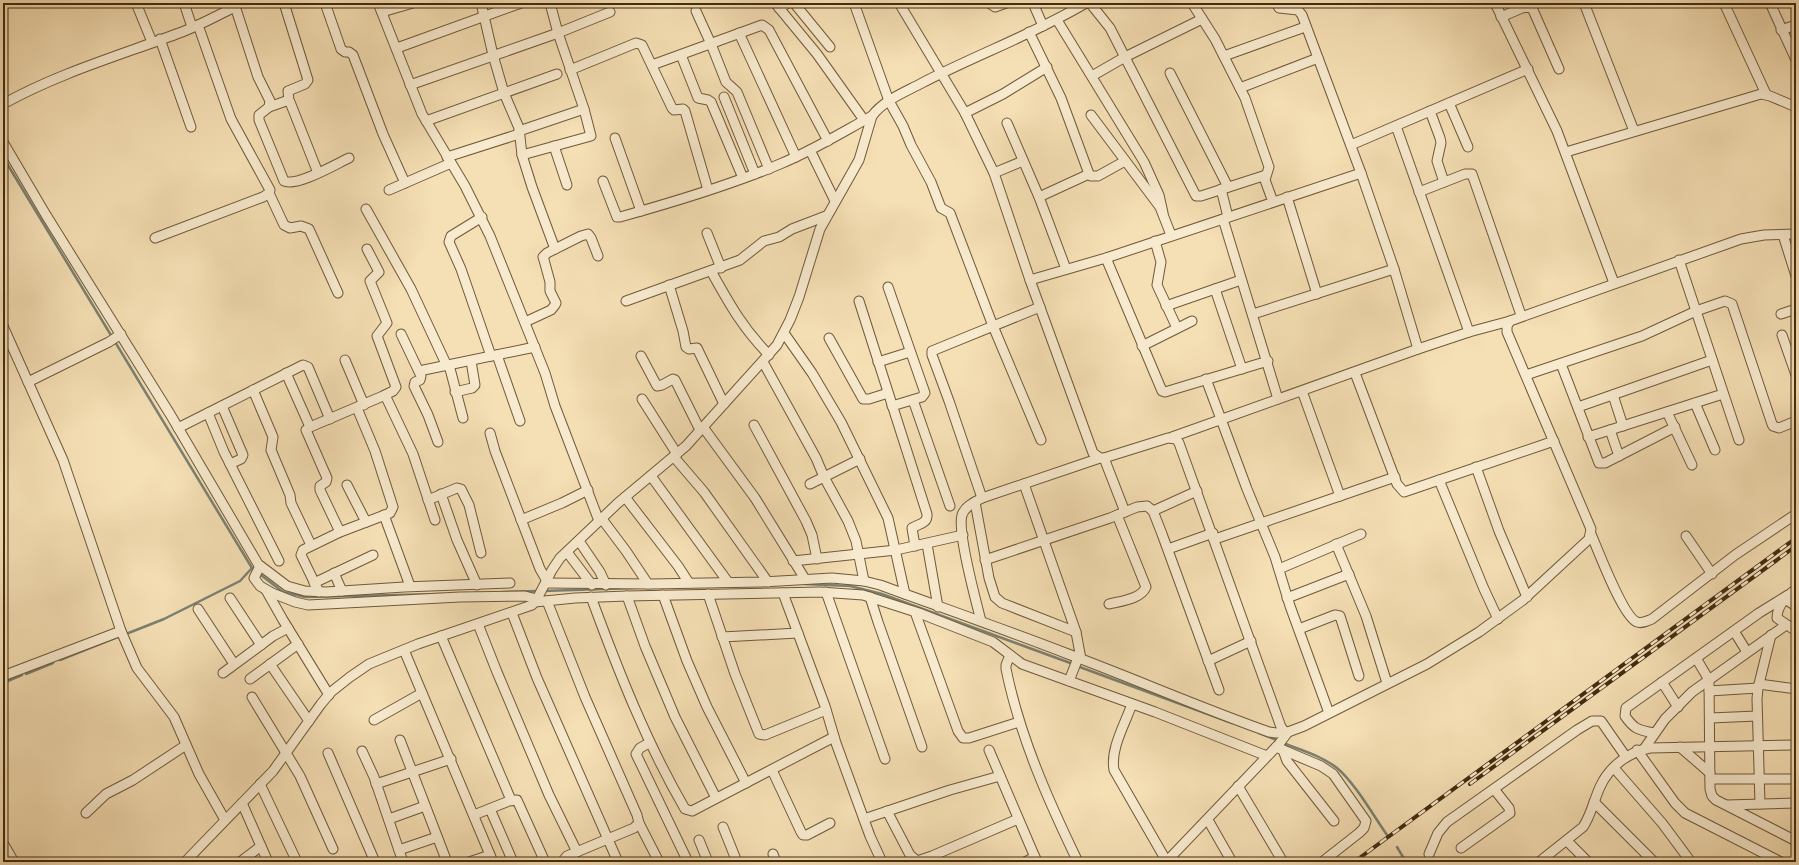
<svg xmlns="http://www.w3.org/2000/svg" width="1799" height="865" font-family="'Libre Bodoni',serif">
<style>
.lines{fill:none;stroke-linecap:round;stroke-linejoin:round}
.stream{stroke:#7a8174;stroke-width:2.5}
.minor-casing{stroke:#6f593a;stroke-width:11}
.minor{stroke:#f8eace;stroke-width:9}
.rail-casing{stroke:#422c11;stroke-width:4}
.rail{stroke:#f8eace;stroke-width:2.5;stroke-dasharray:8;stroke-linecap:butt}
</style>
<rect width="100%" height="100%" fill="#f5dfb4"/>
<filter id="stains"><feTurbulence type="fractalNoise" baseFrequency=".005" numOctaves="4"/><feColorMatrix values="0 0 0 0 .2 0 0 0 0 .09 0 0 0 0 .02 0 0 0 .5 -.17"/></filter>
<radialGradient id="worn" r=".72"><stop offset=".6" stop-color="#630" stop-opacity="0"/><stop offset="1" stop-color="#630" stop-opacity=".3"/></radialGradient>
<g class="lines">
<g class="stream">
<polyline points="3,157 252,568 283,592 305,597 442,594"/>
<polyline points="805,584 850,586 882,594 1073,664"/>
<polyline points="543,591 636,588"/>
<polyline points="503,592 538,591"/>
<polyline points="126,634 164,619 240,581 252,568"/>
<polyline points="60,660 120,636"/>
<polyline points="1077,666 1232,723"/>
<polyline points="26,674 53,663"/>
<polyline points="3,683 22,675"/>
<polyline points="1259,733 1279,741"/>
<path d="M1283 743C1301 750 1322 756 1337 768 1355 783 1373 815 1387 835"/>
<polyline points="1397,847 1406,862"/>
</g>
<g class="minor-casing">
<g id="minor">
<polyline points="136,3 152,42"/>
<polyline points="184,3 192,27"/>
<path d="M234 3 258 77 270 101 269 107 259 115V120L284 181C297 187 336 164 349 158"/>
<polyline points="284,3 308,80 305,84 288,91 289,101"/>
<polyline points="325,3 341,49 345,52 349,52 353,55 383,134 405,183"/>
<polyline points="378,3 422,114 465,186 490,236 545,373 555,406 599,521"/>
<polyline points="481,3 493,55 504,93 519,128 522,155 532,187 555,249"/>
<polyline points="775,3 817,54 864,120"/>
<polyline points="794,3 830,47"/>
<polyline points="854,3 889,101 903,126 911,145 931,182 941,208 950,213 993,326 1041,440"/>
<polyline points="899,3 965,113 994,173 1030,280 1093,453 1100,458 1104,458 1168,438 1176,439 1179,443 1281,727 1285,732 1288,732 1304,726 1427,664 1479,632 1523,600 1589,539 1591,529 1507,332 1507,326 1510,321 1741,239 1764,235 1796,234"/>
<polyline points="989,3 995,7 1006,3"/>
<polyline points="1033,3 1043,26"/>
<polyline points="1090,3 1110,28 1196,196 1201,196 1266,175"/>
<polyline points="1192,3 1215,39 1245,98 1269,167 1265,180 1273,202"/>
<polyline points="1276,3 1279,8 1298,10 1302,15 1361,173 1394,269 1418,349"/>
<polyline points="1495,3 1557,131 1614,283"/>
<polyline points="1584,3 1634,131"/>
<polyline points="1724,3 1766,94"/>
<polyline points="1770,3 1796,60"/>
<polyline points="779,8 788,3"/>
<polyline points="696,11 711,44 726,82 737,92 769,169"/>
<polyline points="382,12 413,3"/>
<polyline points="1501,17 1522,8 1530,7 1533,10 1559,69"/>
<polyline points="1057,20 1144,162 1159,195 1163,213"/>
<polyline points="1781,30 1796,25"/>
<polyline points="1029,32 1061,98 1089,174 1091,176 1098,176 1125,161"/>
<polyline points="739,33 796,157"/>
<polyline points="160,39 191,127"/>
<polyline points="397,48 521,3"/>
<polyline points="681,55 698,98 708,100 711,102 743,178"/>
<polyline points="1224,56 1305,27"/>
<polyline points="652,65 762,25 769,30 828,141"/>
<polyline points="570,70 636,43 642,45 672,108 674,110 683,109 685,111 708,190"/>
<polyline points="1170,73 1228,187"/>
<polyline points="1092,76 1125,57 1202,19"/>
<polyline points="410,85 558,33 610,12"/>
<polyline points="1240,88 1318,58"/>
<polyline points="724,97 755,174"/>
<polyline points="1449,103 1468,147"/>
<path d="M3 104C61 72 121 55 182 32 200 25 218 15 235 7"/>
<polyline points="269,107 286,101 290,102 318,173"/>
<polyline points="1430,111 1440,138 1441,143 1437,161 1444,182"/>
<polyline points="965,113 1003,94 1047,67"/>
<polyline points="1091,115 1160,207 1171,235"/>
<polyline points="426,121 557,74"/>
<polyline points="1007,123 1039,197 1066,269"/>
<polyline points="1396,126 1469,332"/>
<polyline points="519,131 584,109"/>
<polyline points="615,138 641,211"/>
<polyline points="3,142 46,215 170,414 258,564 287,586 305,591 326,592 404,587 510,583"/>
<polyline points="1351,145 1528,69"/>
<polyline points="554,146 567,185"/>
<polyline points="810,150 835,201"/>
<polyline points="1566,152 1761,94 1770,96 1796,107"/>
<polyline points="522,155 591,136 584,109 558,33 550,3"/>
<polyline points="447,157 519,134"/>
<polyline points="994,173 1023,161"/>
<path d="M603 181 617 217H620C674 202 728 186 780 164 812 151 841 133 872 116"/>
<polyline points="1221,189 1228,217"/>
<polyline points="389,190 451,163"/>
<polyline points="1419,192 1465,174 1472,174 1521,315"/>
<polyline points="269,193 284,225 290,228 301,226 309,229 338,293"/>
<polyline points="1039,197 1089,174"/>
<polyline points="1287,197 1317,294"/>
<polyline points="366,209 411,289 447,366"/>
<polyline points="482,217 451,236 449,242 461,269 491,356"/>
<polyline points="1223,219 1278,399"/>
<polyline points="707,233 721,268"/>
<polyline points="1783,235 1796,276"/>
<polyline points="155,238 263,197 269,193 270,190 231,119 198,25"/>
<polyline points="1155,241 1161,262 1157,285 1177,328"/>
<polyline points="1106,258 1162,391 1165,392 1268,361"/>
<polyline points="1679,260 1739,440"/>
<path d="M711 271C730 305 742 327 769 355"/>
<polyline points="1030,280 1106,258 1361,173"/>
<polyline points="669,285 683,331 686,347 689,349 697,348 724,404"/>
<polyline points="888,287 925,393 922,397 892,406"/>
<polyline points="1215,289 1242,369"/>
<polyline points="626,301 740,260 764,241 779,237 792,229 826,216"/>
<path d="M859 301 927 514C928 524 918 524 912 528L915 546"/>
<polyline points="1166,306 1241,280"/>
<polyline points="1253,314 1394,269"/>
<polyline points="1781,314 1796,309"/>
<polyline points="525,322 551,310 555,305 556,303 550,291 550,282 544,260 543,257 547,253 581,236 588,234 591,238 598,256"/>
<polyline points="3,326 63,460 121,631 137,668 174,717 199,774 225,820"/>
<polyline points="784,333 812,373 841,422 888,518 905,594"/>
<polyline points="401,334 421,376 420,380 415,382 414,386 428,415 438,442"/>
<polyline points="1782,335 1796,375"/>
<polyline points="829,338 863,399 869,399 888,393"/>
<polyline points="1142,346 1192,321"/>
<polyline points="497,355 520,421"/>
<polyline points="641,356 657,386 662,385 673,379 675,380 700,430"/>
<polyline points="345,360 364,405"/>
<polyline points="763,362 816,458 824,477 848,521 856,541 864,581"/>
<polyline points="878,362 910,352"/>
<polyline points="1561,364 1599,463 1605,463 1675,427"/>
<polyline points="449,365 463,418"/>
<polyline points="419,371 535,347"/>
<polyline points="286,373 310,427"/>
<polyline points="1355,373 1397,484 1404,492 1554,441"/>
<polyline points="1526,375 1642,336 1696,311 1725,301 1732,304 1772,424 1773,426 1779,428 1796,421"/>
<polyline points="1206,379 1247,489 1275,557 1290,606 1329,713"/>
<polyline points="28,382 109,342 121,334"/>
<polyline points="253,390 273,437 271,450 290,495 291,503 311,545"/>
<polyline points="1302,391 1340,496"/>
<polyline points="455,392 472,388 475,385 471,361"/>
<polyline points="385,395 413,454 435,520"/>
<polyline points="1613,395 1623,426"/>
<polyline points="642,399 677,454"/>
<polyline points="913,400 950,506"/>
<polyline points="1695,403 1715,450"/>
<polyline points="222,406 243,455 241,459 230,464"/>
<polyline points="1578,407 1712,360"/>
<polyline points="1667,412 1692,465"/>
<polyline points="208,413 224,452 279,561"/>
<polyline points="754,425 806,521 812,535 817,559"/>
<polyline points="703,427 755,498 805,579"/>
<polyline points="178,428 303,365 308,367 330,419"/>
<polyline points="1610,430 1619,456"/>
<polyline points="490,433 495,451 540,569 547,581"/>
<polyline points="1172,437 1418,349 1469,332 1510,321"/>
<polyline points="1588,437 1723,394"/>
<polyline points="674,457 704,492 768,582"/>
<polyline points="1104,458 1125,512"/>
<polyline points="1476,467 1499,531 1527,597"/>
<polyline points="651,476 728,582"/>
<polyline points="1439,480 1484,589 1498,619"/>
<polyline points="810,484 860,459"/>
<polyline points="1024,484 1076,632 1081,659"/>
<polyline points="347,485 366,522"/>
<polyline points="441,494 457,540 477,585"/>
<polyline points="625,497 678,566 689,583"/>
<polyline points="982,498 949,401 932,355 932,351 1040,307"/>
<polyline points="428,500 457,488 461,489 469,505 481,553"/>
<polyline points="975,502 989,578 995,597 1002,603 1076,632"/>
<polyline points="1153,511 1197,491"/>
<polyline points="384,515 410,586"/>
<polyline points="602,519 626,551 648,584"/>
<polyline points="521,520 562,503 588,490"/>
<polyline points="340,532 320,490 320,486 326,482 327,478 306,430 310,427 383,396 393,391 396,387 377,336 387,323 370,281 379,272 367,249"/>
<path d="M1591 534C1598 550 1623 617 1637 622 1642 624 1647 621 1652 619L1735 555 1796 514"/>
<polyline points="1686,536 1712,574"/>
<polyline points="1215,539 1395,477"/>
<polyline points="579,541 600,572 606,585"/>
<polyline points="927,544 938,607"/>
<polyline points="1336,544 1366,616 1387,683"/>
<polyline points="1168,549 1213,533"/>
<polyline points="567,552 592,585"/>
<polyline points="985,560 1110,518 1137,507 1147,506 1153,511 1162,534 1219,690"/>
<polyline points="793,561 896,550 963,535"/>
<polyline points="260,566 254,578 260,586 272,593 295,602 308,605 460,597 525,596 537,599"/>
<polyline points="1279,569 1361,534"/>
<polyline points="334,573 342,591"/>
<polyline points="314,583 373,555"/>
<path d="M546 583 651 584 761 582 832 578 864 581 880 585C943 608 1006 630 1068 654 1135 679 1201 708 1269 732L1276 733 1285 732"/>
<path d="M1796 589C1787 596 1777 605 1777 618L1796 631"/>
<polyline points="266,590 283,620 329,695"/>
<polyline points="319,592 301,555 303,550 340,532 390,513 393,507 375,451 357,408"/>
<polyline points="826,592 885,759"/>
<polyline points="783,593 825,706 836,743 870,836 882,862"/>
<polyline points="708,594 735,674 759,734 765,735 826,710"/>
<polyline points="663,595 687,661 707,707 746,783"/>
<polyline points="627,596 645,646 675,717 716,798"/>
<path d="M591 597C618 670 646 742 685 809L692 811 834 737"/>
<polyline points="870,597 878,622 922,747"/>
<polyline points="230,598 261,645"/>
<polyline points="1287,598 1349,574"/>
<polyline points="1785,599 1796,606"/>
<polyline points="547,601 585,697 637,815 639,823 634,828 567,856 562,862"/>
<polyline points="535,602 575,598 627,596 820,592 863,595 919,613 993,642 1022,664 1155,712 1267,756"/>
<path d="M1109 604C1121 601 1141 599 1146 587L1117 515"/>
<polyline points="198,609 234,664"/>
<polyline points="915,612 958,731 963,738 969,738 1019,722"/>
<polyline points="512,613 537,678 618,862"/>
<path d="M981 621C976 601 957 532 962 515 965 506 975 502 982 498L1100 458"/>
<polyline points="478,624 497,672 549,795 577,852"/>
<polyline points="1299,629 1335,615 1340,616 1359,676"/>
<polyline points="1734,631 1747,652"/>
<polyline points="441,636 511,800"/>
<polyline points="722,637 798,633"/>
<polyline points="404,650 493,862"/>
<path d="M1010 655 1006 665V669C1020 737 1048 800 1078 862"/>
<polyline points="1696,658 1709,680 1710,789 1712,796 1716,800 1796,841"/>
<polyline points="1208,661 1251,641"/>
<polyline points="270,664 309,721"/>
<polyline points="223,673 273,636 288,628"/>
<polyline points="3,676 121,631"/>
<polyline points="250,679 298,644"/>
<polyline points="1069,681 1078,658"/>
<polyline points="1662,682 1678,707"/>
<polyline points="1759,684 1796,689"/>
<polyline points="1709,691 1758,688"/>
<polyline points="252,697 300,776 333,849"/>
<path d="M1132 704C1125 724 1110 749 1114 770L1167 862"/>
<polyline points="1710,718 1757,716"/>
<polyline points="374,720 422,693"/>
<path d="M1654 733C1638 730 1634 729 1625 716L1626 708 1759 613 1788 595"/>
<polyline points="400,740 447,862"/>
<polyline points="649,743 640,748 636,754 688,862"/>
<polyline points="1276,747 1321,766 1333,774 1366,821 1364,828 1359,833 1322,862"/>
<polyline points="1680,747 1710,773"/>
<polyline points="1644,749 1665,719 1692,692 1786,625"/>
<polyline points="989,750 1037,862"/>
<polyline points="1283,750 1287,761 1334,821"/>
<polyline points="1637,750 1675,803 1685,813 1781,862"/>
<polyline points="362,751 374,777 403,862"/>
<polyline points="328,753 375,862"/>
<polyline points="1614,768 1662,823 1691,862"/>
<polyline points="772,770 801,832 803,835 807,835 830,823"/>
<polyline points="1710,779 1796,779"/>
<polyline points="260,784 297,862"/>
<polyline points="376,784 451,759"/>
<polyline points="1238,786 1283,862"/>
<polyline points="1594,802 1654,862"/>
<polyline points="242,803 268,862"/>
<polyline points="1760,804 1757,699 1758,688 1771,635"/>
<polyline points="1727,805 1796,803"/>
<polyline points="490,809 513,862"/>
<polyline points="887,811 910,855 917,861 932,856 1018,819"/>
<polyline points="86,813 106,794 133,780 186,745"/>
<polyline points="474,815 509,801 517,800 545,862"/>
<polyline points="389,819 425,806"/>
<polyline points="864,819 950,790 1000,776"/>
<polyline points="1208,820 1232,862"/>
<polyline points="639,823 659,862"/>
<polyline points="723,827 737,862"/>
<polyline points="699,840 708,862"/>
<polyline points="1567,841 1588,862"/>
<polyline points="3,843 14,862"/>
<polyline points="1461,848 1510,813 1509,808 1494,789"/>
<polyline points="399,850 437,837"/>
<polyline points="773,854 776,862"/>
<polyline points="1429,854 1438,833 1447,822 1577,730 1592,721 1601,721 1626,757"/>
<path d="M185 862 273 771 321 704 331 692 350 677 369 664 418 644 532 605 538 597 552 570 560 558 618 503 686 446 777 345 790 320 799 297 820 229 859 160 872 116C884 100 905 92 922 83 976 55 1034 34 1086 3"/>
<polyline points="240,862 261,846"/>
<polyline points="469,862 490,855"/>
<polyline points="1025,862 1035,857"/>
<polyline points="1166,862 1279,744 1288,732"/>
<path d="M1539 862 1583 827C1591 815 1594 800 1600 787 1609 767 1628 752 1650 748L1796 745"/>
</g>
</g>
<use href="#minor" class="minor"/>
<g class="rail-casing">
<g id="rail">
<polyline points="1470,784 1796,546"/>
<polyline points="1354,862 1796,538"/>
</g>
</g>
<use href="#rail" class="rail"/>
</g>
<rect width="1799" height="865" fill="none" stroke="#f5dfb4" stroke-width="16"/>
<rect x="4" y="4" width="1791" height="857" fill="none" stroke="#422c11" stroke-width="2"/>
<rect x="8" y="8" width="1783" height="849" fill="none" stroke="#422c11"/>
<rect width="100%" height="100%" filter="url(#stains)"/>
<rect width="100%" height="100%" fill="url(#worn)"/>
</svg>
